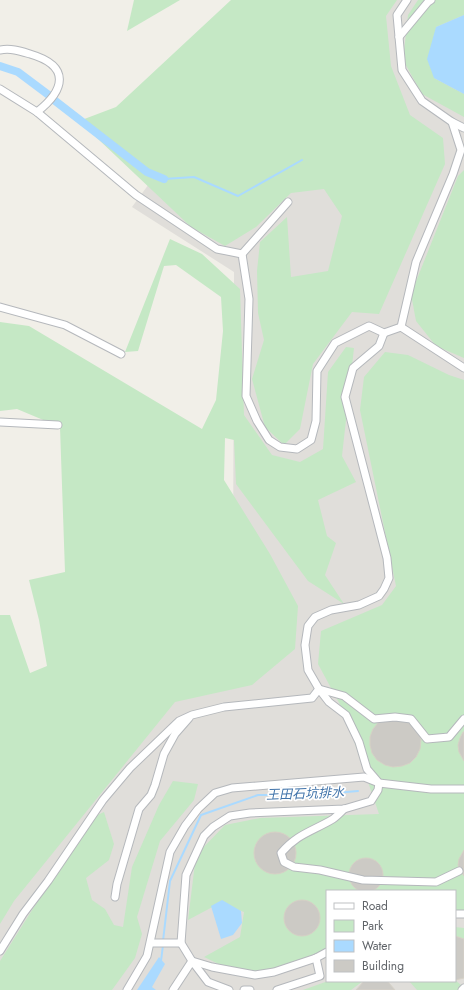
<svg xmlns="http://www.w3.org/2000/svg" width="464" height="990" font-family="Jost,'Noto Sans TC',sans-serif">
<style>
.industrial{fill:#e0deda;fill-rule:evenodd}
.green{fill:#c5e8c5}
.water{fill:#aadaff}
.lines{fill:none;stroke-linecap:round;stroke-linejoin:round}
.stream{stroke:#aadaff;stroke-width:2}
.canal{stroke:#aadaff;stroke-width:8}
.building{fill:#cccac5;stroke:#d6d1c6}
.minor-casing{stroke:#b5b8bc;stroke-width:9}
.minor{stroke:#fff;stroke-width:7}
.labels{text-anchor:middle;stroke-width:3.5;stroke-linejoin:round;paint-order:stroke}
.water-label{font-size:13px;font-style:italic;fill:#4174aa;stroke:#fff}
</style>
<rect width="100%" height="100%" fill="#f1efe8"/>
<path class="industrial" d="M284 0H464V990H0V864L233 579 234 272 132 207ZM327 891H455V981H327Z"/>
<g class="green">
<polygon points="134,0 180,0 127,31"/>
<polygon points="231,0 397,0 386,16 391,66 410,115 443,138 445,164 379,314 352,312 313,364 300,429 284,445 265,427 252,379 264,340 258,313 257,271 260,242 287,217 291,277 328,271 342,216 324,189 291,193 256,227 225,246 191,227 79,121 116,107"/>
<polygon points="418,0 464,0 464,15 436,27 434,78 464,94 464,117 422,94 403,60 408,15"/>
<polygon points="464,170 464,358 436,346 416,321 411,294 458,176"/>
<polygon points="170,239 202,254 240,289 244,415 272,455 300,462 323,449 328,372 346,347 354,348 342,456 356,482 318,500 327,536 336,543 325,575 344,604 308,581 236,484 234,440 225,438 224,480 270,554 298,606 295,649 252,685 175,702 14,901 0,924 0,615 10,615 30,673 47,666 39,620 29,580 65,572 60,427 17,409 0,411 0,322 29,326 202,429 216,400 223,331 221,297 176,265 164,266 138,351 125,352"/>
<polygon points="385,352 408,355 449,375 464,380 464,912 455,913 455,891 327,891 327,954 271,972 233,971 204,957 240,937 244,912 220,903 188,920 196,855 225,825 260,818 379,814 344,712 318,664 321,631 382,605 396,586 360,410 364,377"/>
<polygon points="173,781 198,784 194,800 160,841 137,917 142,934 135,958 112,990 0,990 0,961 34,907 70,856 91,818 104,812 114,844 109,860 86,878 92,900 105,909 114,925 123,927 132,867 159,805"/>
<polygon points="455,927 464,928 464,941 455,941"/>
<polygon points="455,980 461,985 458,990 417,990 409,981"/>
<polygon points="328,981 363,981 351,990 303,990"/>
</g>
<g class="water">
<polygon points="464,15 464,94 434,78 427,59 436,27"/>
<polygon points="222,900 241,911 242,923 233,935 221,939 211,906"/>
<polygon points="159,957 165,964 152,987 156,990 137,990"/>
</g>
<g class="lines">
<g class="stream">
<polyline points="164,179 194,177 238,196 302,160"/>
<polyline points="163,941 170,881 201,815 258,795 312,795 358,791"/>
<polyline points="161,961 163,945"/>
</g>
<g class="canal">
<polyline points="0,66 18,72 50,96"/>
<polyline points="54,100 147,172 164,179"/>
</g>
</g>
<g class="building">
<polygon points="385,718 408,720 419,731 421,740 420,749 416,757 410,763 402,766 393,767 385,765 377,760 372,753 370,745 370,737 373,729 378,723"/>
<polygon points="463,732 464,732 464,761 459,752 458,745 460,738"/>
<circle cx="275" cy="853" r="21"/>
<polygon points="464,850 464,876 460,870 458,865 459,859"/>
<circle cx="366" cy="875" r="17"/>
<circle cx="302" cy="918" r="18"/>
<polygon points="455,936 464,939 464,978 455,980"/>
<polygon points="364,981 386,981 389,983 395,990 356,990"/>
</g>
<g class="lines">
<g class="minor-casing">
<g id="minor">
<polyline points="399,37 428,2 431,0"/>
<path d="M0 50C11 48 20 51 30 54 71 66 65 90 37 112"/>
<polyline points="0,89 37,112 136,195 217,249 242,254 249,299 246,396 257,421 269,440 280,447 297,449 311,440 316,421 317,371 335,343 369,326 384,333 401,327 416,262 453,174 461,150 452,122 422,101 402,70 397,15 407,0"/>
<polyline points="452,122 464,128"/>
<polyline points="242,254 288,202"/>
<polyline points="0,307 65,325 121,354"/>
<polyline points="401,327 464,368"/>
<polyline points="0,422 58,425"/>
<path d="M344 809C341 812 337 816 333 819 313 831 297 834 281 853L284 862 294 867 320 870 363 880 436 882 459 871"/>
<polyline points="115,897 117,884 139,809 151,795 155,785 164,754 175,734 189,718"/>
<polyline points="455,914 464,914"/>
<polyline points="151,943 181,943"/>
<polyline points="0,951 23,914 48,881 103,800 130,768 179,721 192,715 224,707 312,698 319,689 344,696 374,719 395,717 411,719 427,739 449,737 464,719"/>
<polyline points="327,952 316,958 274,972 255,975 212,967 192,961 181,943 186,875 204,836 213,827 230,816 250,813 344,809 371,801 378,790 379,783 367,769 359,742 346,715 329,702 319,689 308,670 305,645 308,626 315,617 331,610 359,605 379,596 384,589 389,578 387,558 345,397 353,368 379,346 384,333"/>
<polyline points="127,990 147,956 170,852 185,826 198,809 215,793 232,788 364,777 379,783 431,789 464,789"/>
<polyline points="173,990 192,961 208,982 229,990"/>
<polyline points="244,990 250,990"/>
<polyline points="277,990 320,976 316,958"/>
<polyline points="462,990 464,988"/>
</g>
</g>
<use href="#minor" class="minor"/>
</g>
<g class="labels">
<g class="water-label">
<text transform="translate(305 793) rotate(-2)" y="5">王田石坑排水</text>
</g>
</g>
<rect x="326" y="890" width="130" height="92" fill="#ffffff" stroke="#bfc1c3"/>
<rect x="334" y="903" width="20" height="6" fill="#ffffff" stroke="#bfc1c3"/>
<text x="362" y="910" font-size="12" fill="#5f6368">Road</text>
<rect x="334" y="920" width="20" height="12" fill="#c5e8c5" stroke="#bfc1c3"/>
<text x="362" y="930" font-size="12" fill="#5f6368">Park</text>
<rect x="334" y="940" width="20" height="12" fill="#aadaff" stroke="#bfc1c3"/>
<text x="362" y="950" font-size="12" fill="#5f6368">Water</text>
<rect x="334" y="960" width="20" height="12" fill="#cccac5" stroke="#bfc1c3"/>
<text x="362" y="970" font-size="12" fill="#5f6368">Building</text>
</svg>
